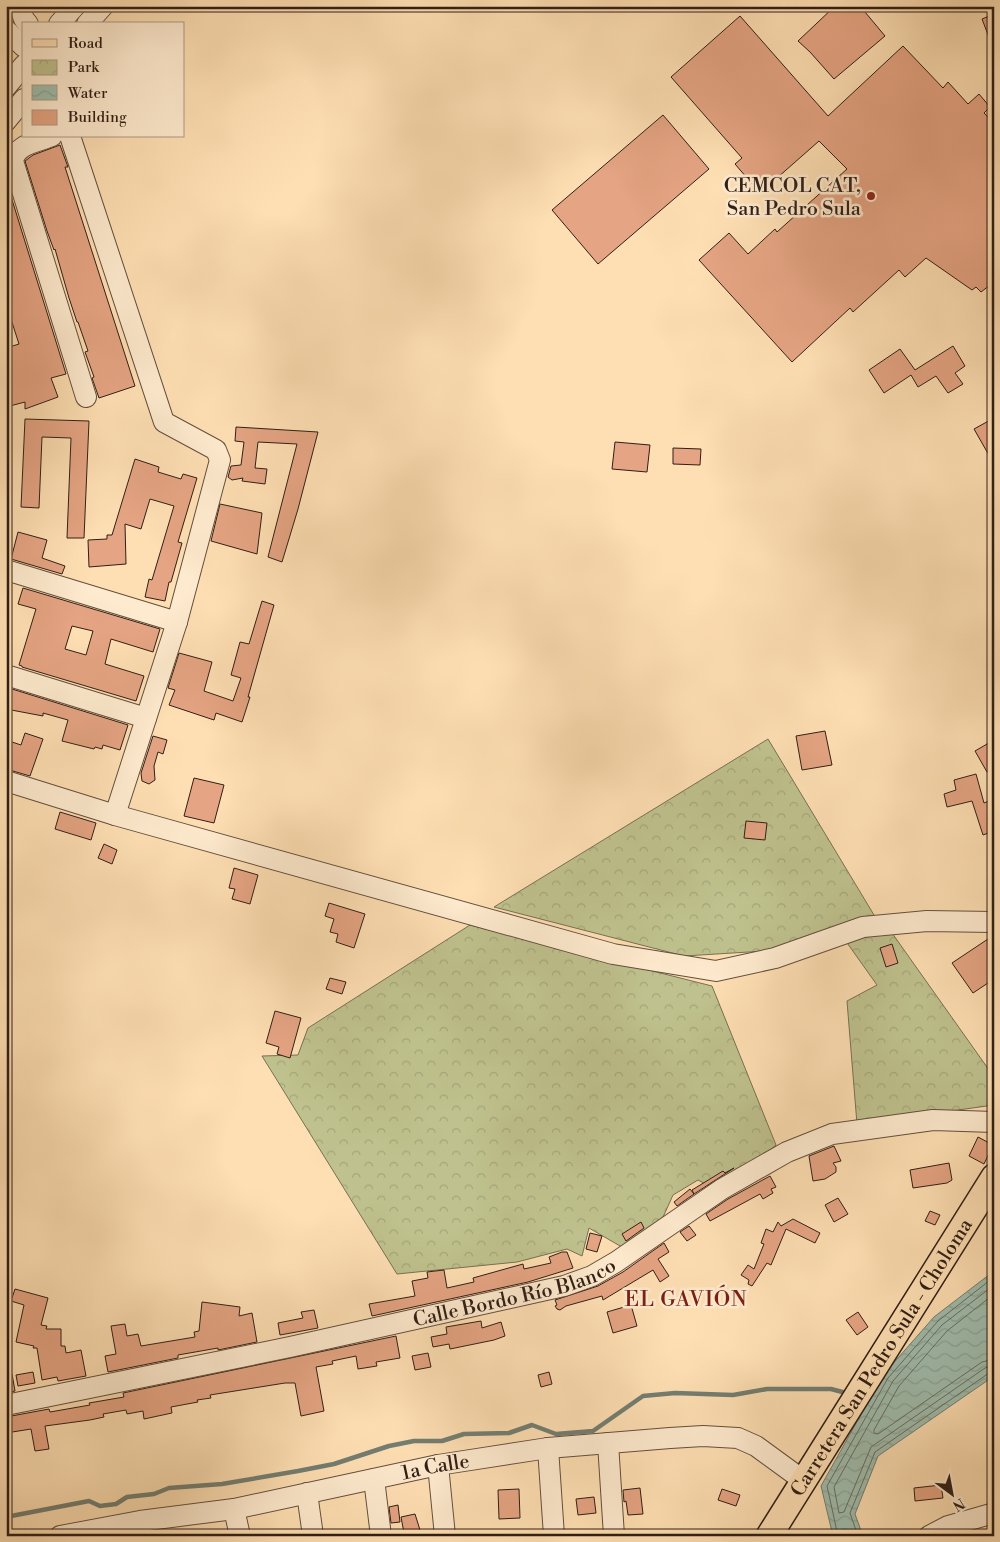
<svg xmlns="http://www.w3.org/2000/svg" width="1000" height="1542" font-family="'Libre Bodoni',serif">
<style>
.park{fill:url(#park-crowns);stroke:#787052}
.water{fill:url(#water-waves);stroke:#737e72}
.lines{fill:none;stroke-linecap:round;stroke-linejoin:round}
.shore{stroke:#686e62;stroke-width:1}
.stream{stroke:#737e72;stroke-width:4.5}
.building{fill:#e5a483;stroke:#301f17;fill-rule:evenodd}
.minor-casing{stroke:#644f3e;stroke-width:22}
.major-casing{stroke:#301f17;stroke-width:28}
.minor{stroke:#feeace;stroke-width:20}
.major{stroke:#fedfb3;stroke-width:25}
.poi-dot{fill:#8f2418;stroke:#feeace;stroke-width:2}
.labels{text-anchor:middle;stroke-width:5;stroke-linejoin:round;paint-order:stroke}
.poi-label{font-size:20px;fill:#301f17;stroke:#feeace;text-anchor:end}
.street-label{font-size:20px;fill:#301f17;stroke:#feeace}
.neighbourhood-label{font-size:21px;letter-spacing:1px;fill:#7a1f14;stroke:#feeace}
</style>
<defs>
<pattern id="park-crowns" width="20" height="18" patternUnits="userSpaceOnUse" patternTransform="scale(1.25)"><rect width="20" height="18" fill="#bfc28e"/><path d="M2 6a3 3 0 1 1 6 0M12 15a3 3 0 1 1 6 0" fill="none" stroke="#a4a67a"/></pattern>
<pattern id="water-waves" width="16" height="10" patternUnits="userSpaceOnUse" patternTransform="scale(1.25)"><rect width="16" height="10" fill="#a0bdae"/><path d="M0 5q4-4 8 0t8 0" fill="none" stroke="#8aa295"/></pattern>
</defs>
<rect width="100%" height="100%" fill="#fedfb3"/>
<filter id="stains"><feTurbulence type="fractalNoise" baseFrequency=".004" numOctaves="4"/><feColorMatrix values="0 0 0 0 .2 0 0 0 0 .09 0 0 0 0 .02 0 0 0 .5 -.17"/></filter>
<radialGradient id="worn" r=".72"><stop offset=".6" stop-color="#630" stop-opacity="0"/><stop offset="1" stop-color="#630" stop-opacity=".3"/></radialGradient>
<g class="park">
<polygon points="768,739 874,915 765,951 684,956 494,907"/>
<polygon points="470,925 712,986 776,1145 747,1170 717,1190 698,1180 673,1195 664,1215 651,1233 627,1250 589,1228 582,1256 567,1249 517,1262 397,1274 262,1056 298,1055 308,1028"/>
<polygon points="892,933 994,1077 994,1105 857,1124 847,1001 877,985 845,940"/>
</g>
<polygon class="water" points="994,1271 994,1376 878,1456 855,1514 863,1536 833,1536 821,1486 883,1375 934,1317"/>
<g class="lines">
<g class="shore">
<polyline points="994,1285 942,1325 893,1381 834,1487 839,1513 844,1512 871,1447 985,1368 994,1366"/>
<polyline points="994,1294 947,1331 899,1386 874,1430 874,1433 878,1434 982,1362 994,1359"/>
<polyline points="838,1536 827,1486 888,1378 938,1321 994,1277"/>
<polyline points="858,1536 850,1513 875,1452 989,1373 994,1372"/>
</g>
<polyline class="stream" points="6,1517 89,1501 100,1506 116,1504 127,1497 154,1494 169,1488 222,1484 298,1471 334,1464 389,1446 414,1441 442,1441 464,1434 509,1433 532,1425 556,1434 593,1431 643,1396 675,1393 733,1395 767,1389 831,1389 850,1394"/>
</g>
<g class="building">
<polygon points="835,6 860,6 885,36 834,79 810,52 798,41"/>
<polygon points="994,14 994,48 993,48 982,19"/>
<polygon points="740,16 828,116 903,46 943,88 948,82 968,104 979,94 990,107 984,113 994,123 994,282 981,292 976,287 972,290 926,258 905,277 899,270 853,312 850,308 792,362 699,260 729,233 748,254 775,229 777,232 847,169 819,141 760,193 735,164 742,158 671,77"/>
<polygon points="663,115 709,169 598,264 552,210"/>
<polygon points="60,145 68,167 65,167 135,386 99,398 92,378 94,377 85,352 88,351 78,322 77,322 69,298 55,249 54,250 47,231 25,161 33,155"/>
<polygon points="6,190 9,190 66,374 51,378 58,397 25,409 25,402 6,407 6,348 19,344 10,316 6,318"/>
<polygon points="953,346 965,366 955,373 963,384 948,393 936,376 918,387 911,375 884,393 869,370 900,349 915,370"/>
<polygon points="994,418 994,464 974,429"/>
<polygon points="25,419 89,421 84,538 67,538 71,438 42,437 39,508 21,507"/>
<polygon points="236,427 318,432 298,509 282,562 268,557 297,444 258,442 255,468 267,469 265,484 242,481 243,478 232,480 228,477 231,466 241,465 244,442 235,441"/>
<polygon points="615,442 650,445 647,472 612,469"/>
<polygon points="673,448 701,449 700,465 673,464"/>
<polygon points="135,459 159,467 158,472 181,479 183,474 197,478 178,542 182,543 171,582 169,582 165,601 145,597 149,579 152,580 174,506 150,499 141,529 125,524 126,564 89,567 88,540 107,539 107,535 112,535"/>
<polygon points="220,504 262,513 257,554 211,541"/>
<polygon points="18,532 47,540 42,558 65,566 62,574 11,559"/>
<path d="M23 588 160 629 153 652 111 639 105 664 144 676 136 701 22 667V666L19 665 36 609 18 604ZM72 626 93 631 86 655 65 649Z"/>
<polygon points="262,601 274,605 248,697 250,697 242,722 216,713 214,720 169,705 175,690 168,688 179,653 212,662 204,691 233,701 241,678 231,675 240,642 249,644"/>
<polygon points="12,689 128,725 120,750 103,745 102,749 95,747 94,749 62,741 68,720 43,713 43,716 6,709 6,697 9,698"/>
<polygon points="825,731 832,765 802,770 796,736"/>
<polygon points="25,733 43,739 30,776 6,769 6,740 21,745"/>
<polygon points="153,736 167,740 163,754 158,752 154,766 155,780 149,784 142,781 141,773"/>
<polygon points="994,740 994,768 987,772 975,751"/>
<polygon points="976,774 984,803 994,799 994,816 988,818 991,832 983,835 972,801 947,807 944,794 956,790 954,780"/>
<polygon points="194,778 224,785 214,823 184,816"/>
<polygon points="60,812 96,823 91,840 55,829"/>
<polygon points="746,821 767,823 765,840 744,838"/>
<polygon points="104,844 117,850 112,864 98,858"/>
<polygon points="234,868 258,875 250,904 232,899 235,889 229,888"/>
<polygon points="329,903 365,914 354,948 336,942 338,934 330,932 334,919 325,916"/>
<polygon points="988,939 994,948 994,979 973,993 952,963"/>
<polygon points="892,944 898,963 886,967 880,948"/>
<polygon points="330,978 346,982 342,994 326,989"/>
<polygon points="275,1011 301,1018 290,1058 277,1054 279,1047 266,1043"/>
<polygon points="978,1137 993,1145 984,1164 969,1156"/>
<polygon points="834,1146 841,1161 833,1163 836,1167 836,1172 825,1179 813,1181 809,1156"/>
<polygon points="949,1163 952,1180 947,1183 913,1188 910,1170"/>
<polygon points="734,1168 694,1194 692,1190 723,1171 725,1173"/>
<polygon points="770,1176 776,1187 771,1189 773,1193 763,1199 760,1194 710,1221 706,1214 728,1199"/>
<polygon points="690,1189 694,1194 677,1206 674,1202"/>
<polygon points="838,1198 848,1214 834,1222 825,1205"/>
<polygon points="930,1211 940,1215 935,1225 925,1221"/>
<polygon points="793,1219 820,1233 815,1243 786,1229 771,1265 767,1263 752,1286 748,1284 749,1280 741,1275 748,1265 754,1269 764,1244 761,1243 766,1229 773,1232 778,1222 781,1226"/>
<polygon points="641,1222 644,1228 626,1241 622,1234"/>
<polygon points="689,1226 696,1235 687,1241 680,1232"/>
<polygon points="590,1233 602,1236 597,1252 586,1249"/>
<polygon points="664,1243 669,1252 658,1259 669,1276 660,1282 653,1270 603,1300 602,1296 566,1306 560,1310 557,1309 555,1306 557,1305 555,1300 598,1286 623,1272"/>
<polygon points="562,1252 567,1252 573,1268 528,1282 372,1316 369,1304 415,1296 412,1281 428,1278 427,1272 444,1270 447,1288 474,1282 473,1278 523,1264 524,1269 551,1263 549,1257"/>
<polygon points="15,1289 48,1298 41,1325 47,1326 46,1329 61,1329 61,1346 65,1346 66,1353 81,1350 86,1376 58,1381 57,1377 42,1380 37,1348 33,1348 34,1346 16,1342 24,1305 11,1301"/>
<polygon points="202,1302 240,1307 239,1316 252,1313 257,1342 218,1350 218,1348 178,1355 178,1358 108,1372 105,1356 116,1354 111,1326 125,1324 127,1336 138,1334 141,1346 195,1337 194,1332 199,1331"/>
<polygon points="631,1305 637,1326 613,1333 607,1312"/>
<polygon points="314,1310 318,1328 280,1335 278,1323 303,1318 301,1312"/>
<polygon points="858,1312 868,1327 857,1335 846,1320"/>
<polygon points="481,1321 482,1328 501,1322 505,1336 494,1340 450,1349 449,1344 433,1347 431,1337 447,1334 446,1327"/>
<polygon points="396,1336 400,1358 376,1362 377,1366 358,1369 356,1356 332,1361 333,1364 316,1367 324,1411 301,1416 295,1383 285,1383 210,1395 211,1398 197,1400 198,1402 171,1407 172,1413 144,1419 143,1411 127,1414 126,1410 103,1414 104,1417 90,1420 45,1426 49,1449 35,1451 31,1429 6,1433 6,1417 49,1409 50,1412 90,1405 89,1403 124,1397 123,1393"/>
<polygon points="428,1353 431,1367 415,1370 412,1356"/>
<polygon points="33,1372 35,1383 18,1386 16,1375"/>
<polygon points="549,1372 552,1384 541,1387 538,1375"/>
<polygon points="12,1374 15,1391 6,1393 6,1375"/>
<polygon points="941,1485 943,1498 915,1501 914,1488"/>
<polygon points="640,1488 643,1514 628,1515 626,1501 624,1502 623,1490"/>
<polygon points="519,1489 520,1518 499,1519 498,1490"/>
<polygon points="722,1489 740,1495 736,1506 718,1500"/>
<polygon points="594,1497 596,1513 578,1515 576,1499"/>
<polygon points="398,1505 400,1522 391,1523 389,1507"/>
<polygon points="415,1514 420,1530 404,1533 401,1517"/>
</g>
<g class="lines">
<g class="minor-casing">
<g id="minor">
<polyline points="19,6 24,19 28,24"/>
<polyline points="59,24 75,6"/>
<polyline points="87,24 103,6"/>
<polyline points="6,30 24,47"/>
<polyline points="6,87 24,65"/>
<polyline points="6,121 24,99"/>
<path d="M52 136C38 142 16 144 13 161L86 397"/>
<polyline points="70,136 164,422 216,450 220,460 177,622 115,815"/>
<polyline points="6,570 177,622"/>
<polyline points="6,675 146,718"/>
<polyline points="6,781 115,815 613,954 716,971 775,958 863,927 927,921 994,922"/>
<path id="s1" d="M6 1405 290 1347 564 1286 592 1276 616 1262 722 1189 787 1152 832 1134 933 1120 994 1122"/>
<polyline points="608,1443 614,1536"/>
<polyline points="548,1448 554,1536"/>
<polyline points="438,1465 445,1536"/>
<polyline points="374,1479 381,1536"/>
<polyline points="307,1493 313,1536"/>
<polyline points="234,1509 240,1536"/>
<path id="s2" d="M60 1536 140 1521 234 1509 438 1465 548 1448 670 1438 703 1436 738 1438 756 1446 804 1481"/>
<polyline points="929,1536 948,1526 994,1513"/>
</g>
</g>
<g class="major-casing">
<g id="major">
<path id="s3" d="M769 1536 994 1177"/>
</g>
</g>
<use href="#minor" class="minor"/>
<use href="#major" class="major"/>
</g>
<circle class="poi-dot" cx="871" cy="196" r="5"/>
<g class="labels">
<g class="poi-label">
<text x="861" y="192">CEMCOL CAT,<tspan x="861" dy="23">San Pedro Sula</tspan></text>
</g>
<g class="street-label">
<text dy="7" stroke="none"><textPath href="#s1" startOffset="521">Calle Bordo Río Blanco</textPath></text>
<text dy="7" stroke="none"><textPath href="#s3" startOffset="211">Carretera San Pedro Sula - Choloma</textPath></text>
<text dy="7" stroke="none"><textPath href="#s2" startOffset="382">1a Calle</textPath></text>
</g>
<g class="neighbourhood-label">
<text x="686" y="1306">EL GAVIÓN</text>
</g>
</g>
<rect width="1000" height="1542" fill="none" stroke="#fedfb3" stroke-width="25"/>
<rect x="8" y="8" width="985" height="1527" fill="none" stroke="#301f17" stroke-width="2.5"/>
<rect x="12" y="12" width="975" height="1517" fill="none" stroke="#301f17"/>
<rect x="22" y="22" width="162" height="115" fill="#feeace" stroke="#ac9985"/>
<rect x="32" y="39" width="25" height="8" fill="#fedfb3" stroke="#ac9985"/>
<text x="68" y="48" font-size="15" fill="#301f17">Road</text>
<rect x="32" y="60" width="25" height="15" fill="url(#park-crowns)" stroke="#ac9985"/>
<text x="68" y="72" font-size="15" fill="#301f17">Park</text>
<rect x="32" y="85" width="25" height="15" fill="url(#water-waves)" stroke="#ac9985"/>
<text x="68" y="98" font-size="15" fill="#301f17">Water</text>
<rect x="32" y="110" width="25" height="15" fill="#e5a483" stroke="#ac9985"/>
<text x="68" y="122" font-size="15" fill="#301f17">Building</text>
<g transform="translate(952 1494) rotate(148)" stroke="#feeace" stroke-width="4" paint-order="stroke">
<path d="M0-4L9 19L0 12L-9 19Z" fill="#301f17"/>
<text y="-8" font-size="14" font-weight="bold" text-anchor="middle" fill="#301f17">N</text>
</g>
<rect width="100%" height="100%" filter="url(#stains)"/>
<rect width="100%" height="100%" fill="url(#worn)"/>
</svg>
